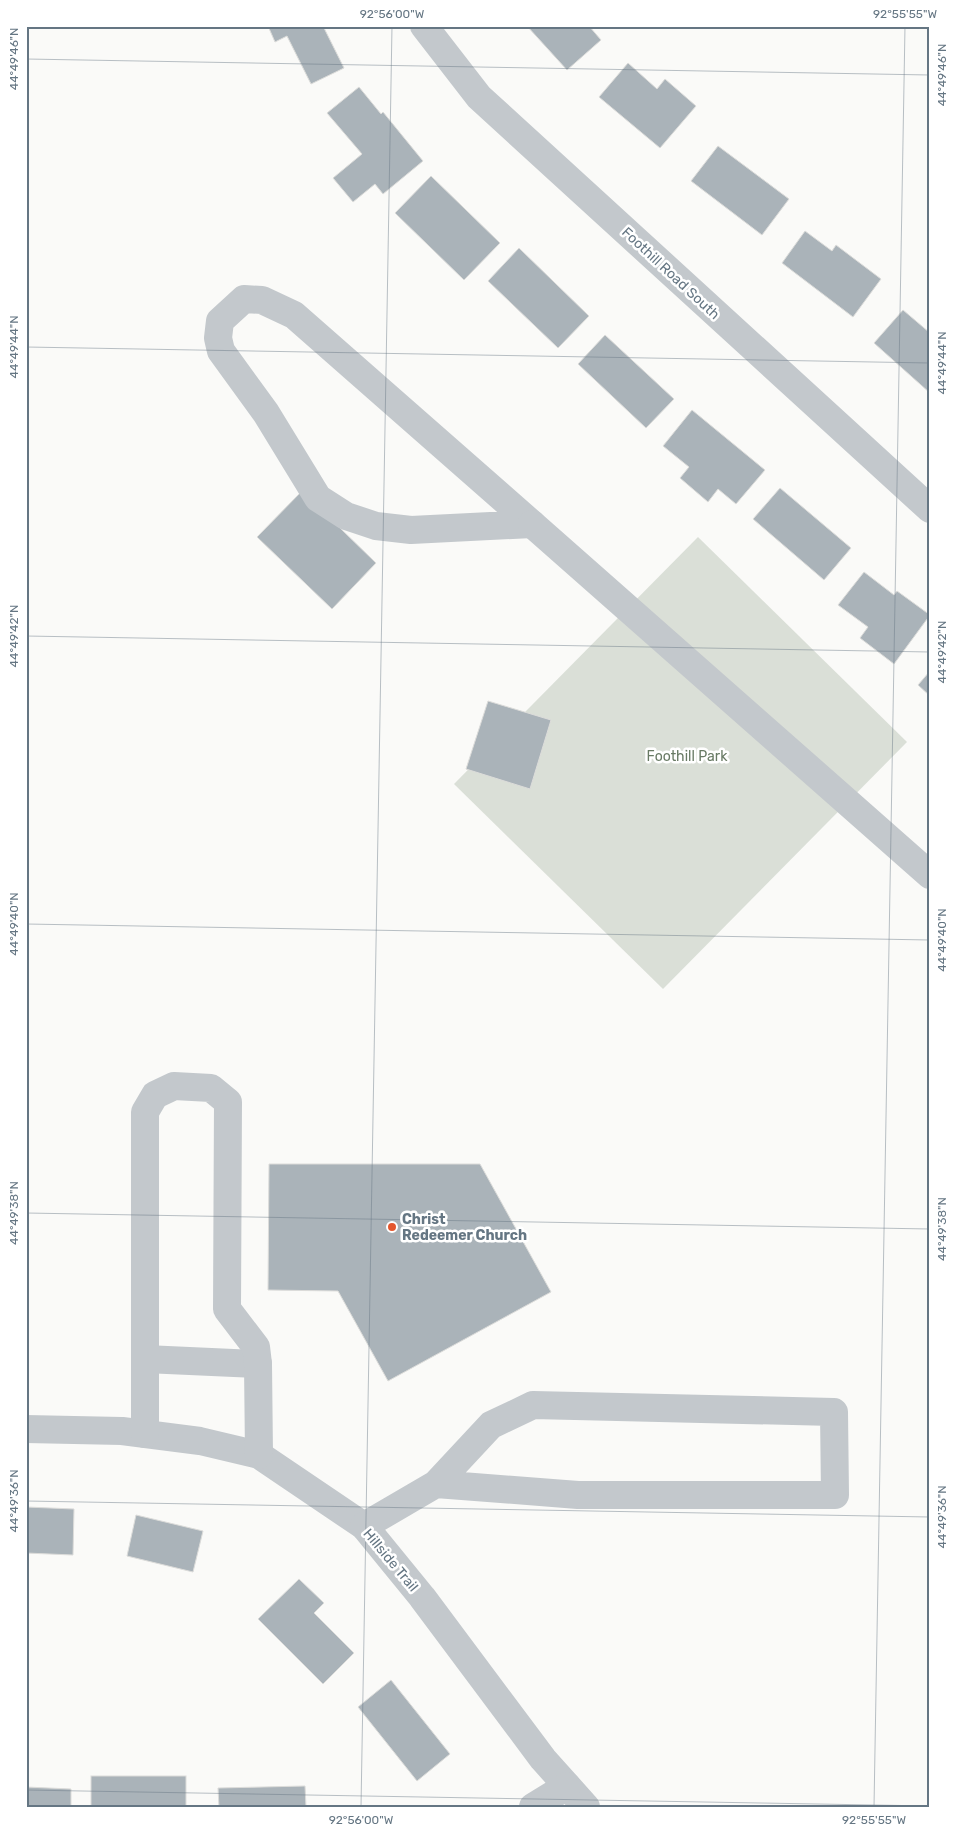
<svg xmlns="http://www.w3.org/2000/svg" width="956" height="1833" font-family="Rubik,sans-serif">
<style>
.green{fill:#dadfd7}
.building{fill:#aab3b9;stroke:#dcdcda}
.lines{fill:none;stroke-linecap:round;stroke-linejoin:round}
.minor{stroke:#c3c8cc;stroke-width:28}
.ticks{fill:none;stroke:#657683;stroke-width:1;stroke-opacity:0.45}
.poi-dot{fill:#e4572e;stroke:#fff;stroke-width:2}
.labels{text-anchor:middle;stroke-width:5;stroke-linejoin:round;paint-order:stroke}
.street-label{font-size:14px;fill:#657683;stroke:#fff}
.park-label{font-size:14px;fill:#687a64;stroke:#fff}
.poi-label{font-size:14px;font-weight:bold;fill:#657683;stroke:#fff;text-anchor:start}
.neatline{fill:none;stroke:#657683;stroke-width:2}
.ticks-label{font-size:12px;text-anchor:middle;fill:#657683}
</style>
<rect width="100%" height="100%" fill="#fafaf8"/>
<polygon class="green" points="698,537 907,742 663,989 454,784"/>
<g class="building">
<polygon points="268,26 323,26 344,68 311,84 287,36 275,42"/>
<polygon points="527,26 589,26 601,40 567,70"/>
<polygon points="628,63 657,89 665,79 696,106 660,148 599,97"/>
<polygon points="359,87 381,114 383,112 423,161 383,194 375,184 353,202 333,178 362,154 327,113"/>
<polygon points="718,146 789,199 762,235 691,181"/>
<polygon points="431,176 500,243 464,280 395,213"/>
<polygon points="805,231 832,251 836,245 881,279 853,317 782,263"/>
<polygon points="519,248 589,316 558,348 488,281"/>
<polygon points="903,310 930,333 930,393 874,343"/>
<polygon points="605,335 674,399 646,428 578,364"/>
<polygon points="692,410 765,470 736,504 718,489 708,502 680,478 689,467 663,446"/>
<polygon points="780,488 851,548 824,580 753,519"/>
<polygon points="302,491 376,563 332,609 257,537"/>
<polygon points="864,572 894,595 897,591 930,615 894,664 860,638 868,627 838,605"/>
<polygon points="930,671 930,696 918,685"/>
<polygon points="488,701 551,720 530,789 466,769"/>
<polygon points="269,1164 480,1164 551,1292 388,1381 338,1291 268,1290"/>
<polygon points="26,1507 74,1509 73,1555 26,1553"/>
<polygon points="136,1515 203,1531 193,1572 127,1556"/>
<polygon points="299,1579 324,1603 314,1613 354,1653 323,1684 258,1619"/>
<polygon points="391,1680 450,1754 417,1781 358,1707"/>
<rect x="91" y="1776" width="95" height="31"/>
<polygon points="305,1786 306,1807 219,1807 218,1788"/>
<polygon points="26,1787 71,1789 71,1807 26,1807"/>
</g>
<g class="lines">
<g class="minor">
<polyline points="424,26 479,97 930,509"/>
<polygon points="244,299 262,300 294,315 532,524 411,530 376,526 346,516 318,498 266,413 221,351 218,338 220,321"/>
<polyline points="532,524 930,875"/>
<polyline points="145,1359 258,1364"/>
<polyline points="26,1429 122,1431 200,1441 259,1455 364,1526 422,1597 543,1759 586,1807"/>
<polyline points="145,1434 145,1112 155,1095 174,1086 211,1088 228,1102 227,1309 256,1347 258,1364 259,1455"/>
<polyline points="364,1526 436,1484 578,1495 835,1495 834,1412 533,1405 491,1425 436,1484"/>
<polyline points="533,1807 567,1786"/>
</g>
</g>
<path class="ticks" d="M26 59 930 75M26 347 930 363M26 636 930 652M26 924 930 940M26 1213 930 1229M26 1501 930 1517M26 1790 930 1806M361 1807 392 26M874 1807 905 26"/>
<circle class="poi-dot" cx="392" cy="1227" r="5"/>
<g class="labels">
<g class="street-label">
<text transform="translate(671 273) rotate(43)" y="5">Foothill Road South</text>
<text transform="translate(391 1560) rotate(50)" y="5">Hillside Trail</text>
</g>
<g class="park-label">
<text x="687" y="761">Foothill Park</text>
</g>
<g class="poi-label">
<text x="402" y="1224">Christ<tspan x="402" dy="16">Redeemer Church</tspan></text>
</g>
</g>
<rect width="956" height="1833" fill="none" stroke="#ffffff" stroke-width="55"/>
<rect x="28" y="28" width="900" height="1778" class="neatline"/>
<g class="ticks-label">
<text x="392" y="18">92°56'00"W</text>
<text x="905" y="18">92°55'55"W</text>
<text transform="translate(14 59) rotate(-90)" y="4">44°49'46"N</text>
<text transform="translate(942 75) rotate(-90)" y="4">44°49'46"N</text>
<text transform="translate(14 347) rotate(-90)" y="4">44°49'44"N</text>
<text transform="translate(942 363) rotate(-90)" y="4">44°49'44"N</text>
<text transform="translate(14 636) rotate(-90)" y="4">44°49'42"N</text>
<text transform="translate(942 652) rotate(-90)" y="4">44°49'42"N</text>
<text transform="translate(14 924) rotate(-90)" y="4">44°49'40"N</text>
<text transform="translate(942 940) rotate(-90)" y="4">44°49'40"N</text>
<text transform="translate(14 1213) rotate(-90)" y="4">44°49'38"N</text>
<text transform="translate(942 1229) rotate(-90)" y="4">44°49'38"N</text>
<text transform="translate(14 1501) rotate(-90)" y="4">44°49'36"N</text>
<text transform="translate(942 1517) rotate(-90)" y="4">44°49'36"N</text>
<text x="361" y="1824">92°56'00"W</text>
<text x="874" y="1824">92°55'55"W</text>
</g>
</svg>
